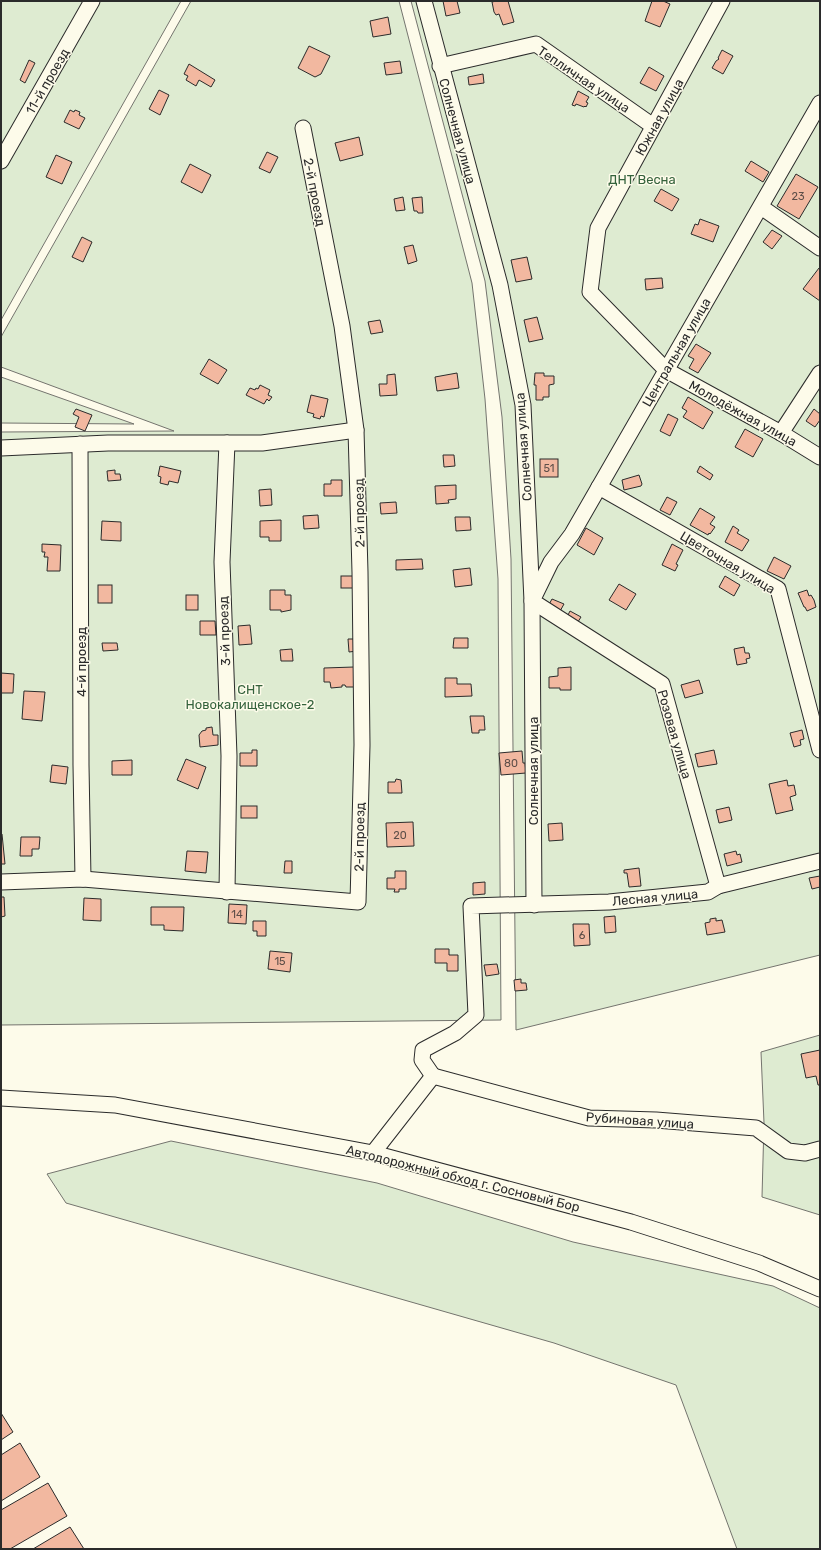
<svg xmlns="http://www.w3.org/2000/svg" width="821" height="1550" font-family="Rubik,sans-serif">
<style>
.green{fill:#deebd1;stroke:#74746e}
.building{fill:#f2b8a0;stroke:#2b2b2b}
.lines{fill:none;stroke-linecap:round;stroke-linejoin:round}
.minor-casing{stroke:#2b2b2b;stroke-width:17}
.minor{stroke:#fdfbea;stroke-width:15}
.labels{text-anchor:middle;stroke-width:3;stroke-linejoin:round;paint-order:stroke}
.number-label{font-size:11px;fill:#5d4e48}
.street-label{font-size:13px;fill:#2b2b2b;stroke:#fdfbea}
.park-label{font-size:13px;fill:#34623c;stroke:#fdfbea}
</style>
<rect width="100%" height="100%" fill="#fdfbea"/>
<g class="green">
<polygon points="1,1 181,1 1,320"/>
<polygon points="191,1 399,1 472,283 485,399 498,579 501,1020 1,1025 1,432 174,431 1,367 1,337"/>
<polygon points="411,1 820,1 820,955 516,1030 511,559 502,417 485,281"/>
<polygon points="1,377 134,424 1,423"/>
<polygon points="820,1035 820,1215 762,1197 764,1123 761,1052"/>
<polygon points="171,1141 377,1183 573,1242 773,1286 820,1308 820,1549 737,1549 676,1385 554,1343 66,1203 47,1174"/>
</g>
<g class="building">
<polygon points="443,1 457,1 460,13 446,16"/>
<polygon points="496,1 508,1 514,22 503,25 499,14 496,15 494,12 492,2"/>
<polygon points="652,1 663,1 670,4 660,27 645,21"/>
<polygon points="388,17 391,34 373,37 370,21"/>
<polygon points="309,46 330,56 321,74 315,77 298,68"/>
<polygon points="722,50 733,56 723,74 712,68 716,61 719,59 718,58"/>
<polygon points="29,60 35,63 25,83 20,80"/>
<polygon points="400,61 402,73 386,75 384,63"/>
<polygon points="189,64 215,80 211,87 199,80 196,86 186,80 188,76 184,74"/>
<polygon points="649,67 664,76 656,91 640,83"/>
<polygon points="483,74 484,83 469,85 468,77"/>
<polygon points="159,90 169,95 160,115 149,109"/>
<polygon points="578,91 589,97 586,102 588,103 586,107 585,106 584,107 576,104 575,106 572,105"/>
<polygon points="70,110 74,112 75,110 80,112 79,115 85,118 79,129 64,122"/>
<polygon points="359,137 363,155 340,161 335,143"/>
<polygon points="267,152 278,157 270,173 259,168"/>
<polygon points="56,155 72,162 62,184 46,177"/>
<polygon points="751,161 769,172 763,182 745,171"/>
<polygon points="190,164 211,175 202,193 181,182"/>
<polygon points="796,174 818,187 799,219 777,206"/>
<polygon points="661,189 679,199 672,211 654,201"/>
<polygon points="403,197 405,210 396,211 394,199"/>
<polygon points="422,197 423,213 418,213 417,211 414,211 412,198"/>
<polygon points="700,219 719,226 713,242 691,234 695,224 698,225"/>
<polygon points="772,230 782,236 772,249 763,242"/>
<polygon points="82,237 92,242 83,262 72,257"/>
<polygon points="413,245 417,261 408,264 404,247"/>
<polygon points="527,257 532,279 516,282 511,260"/>
<polygon points="819,268 820,268 820,301 803,289"/>
<polygon points="662,278 663,288 646,290 645,279"/>
<polygon points="537,317 543,339 529,342 524,320"/>
<polygon points="380,320 383,332 371,334 368,322"/>
<polygon points="696,344 711,353 698,373 689,368 694,359 688,356"/>
<polygon points="209,359 227,370 218,384 200,374"/>
<polygon points="457,373 459,388 437,391 435,377"/>
<polygon points="535,373 544,373 544,376 554,376 554,384 549,385 549,397 543,397 543,400 536,400 536,385 534,385"/>
<polygon points="395,374 397,395 380,396 379,384 387,384 387,375"/>
<polygon points="260,385 270,390 268,395 272,397 269,401 267,399 264,404 246,395 250,388 255,390 256,388 258,389"/>
<polygon points="311,395 328,399 324,417 321,416 320,419 313,417 314,414 307,412"/>
<polygon points="688,397 713,412 703,429 683,417 687,411 682,408"/>
<polygon points="76,409 92,415 85,431 75,427 79,417 73,414"/>
<polygon points="814,409 820,414 820,420 815,427 806,421"/>
<polygon points="668,414 678,419 670,436 660,431"/>
<polygon points="745,429 763,439 753,457 735,447"/>
<polygon points="443,455 454,455 455,466 444,467"/>
<rect x="540" y="459" width="18" height="18"/>
<polygon points="160,466 181,471 178,483 169,481 168,485 160,483 161,477 158,476"/>
<polygon points="700,466 713,475 710,480 697,472"/>
<polygon points="115,470 115,474 120,474 121,480 108,481 107,471"/>
<polygon points="639,475 642,484 641,486 624,490 622,480"/>
<polygon points="331,480 342,480 342,496 324,496 324,484 331,484"/>
<polygon points="456,485 456,499 448,500 449,503 436,504 435,486"/>
<polygon points="271,489 272,505 260,506 259,490"/>
<polygon points="667,497 677,502 670,515 660,510"/>
<polygon points="396,502 397,513 381,514 380,503"/>
<polygon points="700,508 715,517 710,524 715,527 710,534 709,533 708,535 690,525"/>
<polygon points="318,515 319,528 304,529 303,516"/>
<polygon points="455,517 470,517 471,530 456,531"/>
<polygon points="281,520 281,541 269,541 269,537 260,537 260,521"/>
<polygon points="102,521 121,522 121,541 101,540"/>
<polygon points="733,526 739,530 737,533 749,540 742,551 725,542"/>
<polygon points="586,528 603,538 594,555 577,545"/>
<polygon points="42,544 61,545 60,571 47,571 48,557 44,557 45,552 42,552"/>
<polygon points="672,544 683,550 676,564 678,565 675,571 662,565"/>
<polygon points="774,557 791,566 784,579 767,571"/>
<polygon points="422,559 423,569 396,570 396,560"/>
<polygon points="470,568 472,585 455,587 453,570"/>
<rect x="341" y="576" width="16" height="12"/>
<polygon points="725,576 740,585 734,596 719,587"/>
<polygon points="619,584 636,594 626,610 609,600"/>
<rect x="98" y="585" width="14" height="18"/>
<polygon points="270,590 285,590 285,595 291,595 291,610 281,612 281,610 270,610"/>
<polygon points="807,590 809,596 811,595 814,600 816,607 807,611 805,607 804,607 798,593"/>
<rect x="186" y="595" width="12" height="15"/>
<polygon points="552,599 564,604 559,613 547,608"/>
<polygon points="570,611 581,617 576,625 566,619"/>
<polygon points="200,621 215,621 216,635 200,635"/>
<polygon points="250,625 252,644 239,645 238,626"/>
<polygon points="454,638 468,638 468,648 453,648"/>
<polygon points="348,639 356,639 357,651 349,652"/>
<polygon points="102,643 117,643 118,650 103,651"/>
<polygon points="744,647 745,653 749,653 750,658 746,659 747,663 737,665 734,649"/>
<polygon points="292,649 293,661 281,661 280,650"/>
<polygon points="354,667 354,687 346,687 345,685 342,685 342,687 331,688 330,682 324,682 324,668"/>
<polygon points="571,667 571,690 560,690 560,688 549,688 549,677 558,676 558,668"/>
<polygon points="1,673 14,674 13,693 1,693"/>
<polygon points="445,678 457,678 457,684 471,684 472,696 445,697"/>
<polygon points="699,680 703,693 685,698 681,685"/>
<polygon points="24,691 45,692 42,721 22,719"/>
<polygon points="470,716 484,716 485,730 479,730 479,733 472,733"/>
<polygon points="212,727 213,735 218,735 218,745 200,747 199,735 202,731 206,730 206,728"/>
<polygon points="802,730 804,739 800,740 801,745 794,747 790,733"/>
<polygon points="252,750 257,750 257,766 240,766 240,753 252,753"/>
<polygon points="714,750 717,764 698,767 695,754"/>
<polygon points="522,751 523,763 525,763 526,773 501,775 499,753"/>
<polygon points="186,759 206,767 198,789 177,780"/>
<polygon points="132,760 132,775 112,775 112,761"/>
<polygon points="52,765 68,767 66,784 50,782"/>
<polygon points="396,779 401,780 402,793 388,793 388,782 395,782"/>
<polygon points="787,780 788,786 794,785 796,795 790,797 793,810 776,814 769,784"/>
<rect x="241" y="806" width="16" height="12"/>
<polygon points="729,807 732,820 719,823 716,810"/>
<polygon points="413,822 414,846 387,847 386,823"/>
<polygon points="562,823 563,840 549,841 548,824"/>
<polygon points="1,834 2,834 5,864 1,864"/>
<polygon points="21,837 40,837 39,849 32,849 32,856 20,856"/>
<polygon points="187,851 208,852 206,873 185,871"/>
<polygon points="736,851 737,855 740,854 742,862 727,866 724,854"/>
<polygon points="285,861 292,861 292,873 284,873"/>
<polygon points="639,868 641,886 629,887 627,873 624,873 624,870"/>
<polygon points="395,871 406,871 406,889 399,889 399,892 394,892 395,889 387,889 387,878 395,878"/>
<polygon points="820,876 820,887 812,889 809,878"/>
<polygon points="485,882 485,894 473,895 473,883"/>
<polygon points="1,897 4,897 5,916 1,917"/>
<polygon points="84,898 101,899 101,921 83,920"/>
<polygon points="229,904 247,905 246,924 228,923"/>
<polygon points="151,907 184,907 183,931 164,930 164,925 151,925"/>
<polygon points="615,916 616,932 605,933 604,917"/>
<polygon points="716,918 716,921 722,920 725,932 707,935 705,923 710,922 710,919"/>
<polygon points="253,921 266,921 266,936 257,936 257,931 253,931"/>
<polygon points="573,924 589,924 590,945 574,946"/>
<polygon points="435,949 449,949 449,955 458,955 458,971 447,971 447,963 435,963"/>
<polygon points="270,951 292,953 290,972 268,969"/>
<polygon points="497,964 499,974 486,976 484,965"/>
<polygon points="521,979 521,983 526,983 527,990 515,991 514,980"/>
<polygon points="820,1050 820,1085 818,1085 816,1076 806,1078 801,1054"/>
<polygon points="1,1413 13,1432 1,1440"/>
<polygon points="20,1443 40,1477 1,1501 1,1455"/>
<polygon points="48,1483 67,1516 10,1549 1,1549 1,1510"/>
<polygon points="70,1527 84,1549 33,1549"/>
</g>
<g class="lines">
<g class="minor-casing">
<g id="minor">
<polyline points="424,1 500,285 523,405 532,601 534,905"/>
<polyline points="722,1 598,228 590,292 666,370 781,433 820,457"/>
<polyline points="440,66 536,44 653,126"/>
<polyline points="1,161 92,1"/>
<polyline points="761,207 820,248"/>
<polyline points="781,433 820,373"/>
<polyline points="227,443 222,562 229,756 227,892"/>
<polyline points="80,444 81,765 83,879"/>
<polyline points="1,448 108,443 262,443 356,430"/>
<polyline points="599,487 778,589 820,750"/>
<polyline points="1,882 83,879 358,902 362,745 360,572 356,430 342,326 303,128"/>
<polyline points="718,886 662,684 532,601 551,562 572,534 820,103"/>
<polyline points="433,1076 422,1060 423,1050 455,1033 476,1015 471,906 609,902 708,892 718,886 820,861"/>
<polyline points="433,1076 589,1118 656,1120 756,1128 788,1151 805,1153 820,1149"/>
<polyline points="1,1098 115,1105 373,1153 631,1222 759,1263 820,1289"/>
<polyline points="373,1153 433,1076"/>
</g>
</g>
<use href="#minor" class="minor"/>
</g>
<g class="labels">
<g class="number-label">
<text x="798" y="200">23</text>
<text x="549" y="472">51</text>
<text x="511" y="767">80</text>
<text x="400" y="839">20</text>
<text x="237" y="918">14</text>
<text x="582" y="939">6</text>
<text x="280" y="965">15</text>
</g>
<g class="street-label">
<text transform="translate(584 79) rotate(34)" y="5">Тепличная улица</text>
<text transform="translate(47 81) rotate(-60)" y="5">11-й проезд</text>
<text transform="translate(659 117) rotate(-61)" y="5">Южная улица</text>
<text transform="translate(458 131) rotate(75)" y="5">Солнечная улица</text>
<text transform="translate(315 192) rotate(79)" y="5">2-й проезд</text>
<text transform="translate(676 352) rotate(-60)" y="5">Центральная улица</text>
<text transform="translate(743 413) rotate(29)" y="5">Молодёжная улица</text>
<text transform="translate(523 447) rotate(-94)" y="5">Солнечная улица</text>
<text transform="translate(359 513) rotate(-91)" y="5">2-й проезд</text>
<text transform="translate(728 562) rotate(31)" y="5">Цветочная улица</text>
<text transform="translate(224 631) rotate(-92)" y="5">3-й проезд</text>
<text transform="translate(81 662) rotate(-90)" y="5">4-й проезд</text>
<text transform="translate(675 734) rotate(74)" y="5">Розовая улица</text>
<text transform="translate(533 771) rotate(-90)" y="5">Солнечная улица</text>
<text transform="translate(359 837) rotate(-89)" y="5">2-й проезд</text>
<text transform="translate(655 897) rotate(-5)" y="5">Лесная улица</text>
<text transform="translate(640 1120) rotate(4)" y="5">Рубиновая улица</text>
<text transform="translate(463 1178) rotate(14)" y="5">Автодорожный обход г. Сосновый Бор</text>
</g>
<g class="park-label">
<text x="642" y="184">ДНТ Весна</text>
<text x="250" y="694">СНТ<tspan x="250" dy="15">Новокалищенское-2</tspan></text>
</g>
</g>
<rect width="821" height="1550" fill="none" stroke="#2b2b2b" stroke-width="4"/>
</svg>
